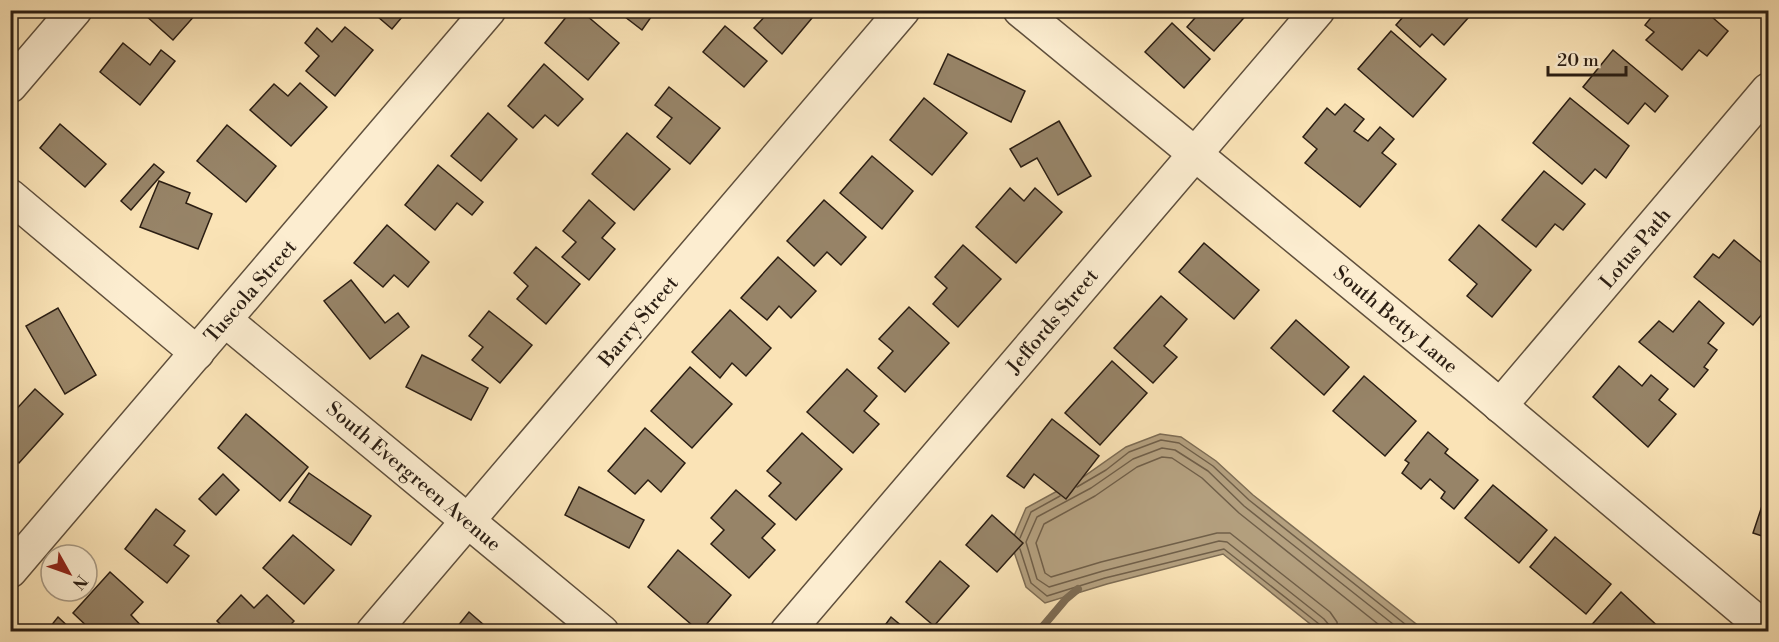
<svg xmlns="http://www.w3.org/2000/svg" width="1779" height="642" font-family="'Libre Bodoni',serif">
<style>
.water{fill:#b4a07f;stroke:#7d6c54;stroke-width:1.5}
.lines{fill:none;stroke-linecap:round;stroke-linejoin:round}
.shore{stroke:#705f49;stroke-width:1.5}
.stream{stroke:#7d6c54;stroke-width:8}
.building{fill:#978468;stroke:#2b1e13;stroke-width:1.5}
.minor-casing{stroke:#5f4f3c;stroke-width:36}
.minor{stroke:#fcedd0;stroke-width:33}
.labels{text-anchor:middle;stroke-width:5;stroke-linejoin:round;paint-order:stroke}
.street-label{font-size:20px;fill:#2b1e13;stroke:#fcedd0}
</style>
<rect width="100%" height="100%" fill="#fae3b6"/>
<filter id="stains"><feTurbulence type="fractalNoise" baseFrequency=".00333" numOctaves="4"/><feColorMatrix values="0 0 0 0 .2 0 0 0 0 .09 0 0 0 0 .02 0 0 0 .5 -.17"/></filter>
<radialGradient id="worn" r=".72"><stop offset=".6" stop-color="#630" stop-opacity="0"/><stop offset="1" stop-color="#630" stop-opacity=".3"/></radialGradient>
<polygon class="water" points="1160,434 1181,437 1216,461 1253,495 1425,631 1319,631 1223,554 1107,584 1045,603 1026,587 1011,543 1026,508 1083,477 1126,447"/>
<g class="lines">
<g class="shore">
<polyline points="1077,487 1106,470 1129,452 1161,440 1179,443 1213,466 1249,500 1415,632"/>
<polyline points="1020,538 1031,512 1060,496"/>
<polyline points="1020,549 1031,583 1047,596 1105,578 1224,549 1319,624 1322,632"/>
<polyline points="1329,632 1329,625 1324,619 1227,542 1219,541 1103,571 1049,587 1037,579 1026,542 1037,517 1091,488 1133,459 1162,448 1175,450 1208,471 1244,506 1403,632"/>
<polyline points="1338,632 1337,622 1330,612 1230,533 1217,533 1101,562 1051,577 1045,573 1036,543 1044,524 1095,496 1137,467 1162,457 1172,458 1202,478 1239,513 1388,632"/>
</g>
<polyline class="stream" points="1038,632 1066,599 1078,589"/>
</g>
<g class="building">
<polygon points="148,10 195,10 197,13 173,40 144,14"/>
<polygon points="370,10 408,10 392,29"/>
<polygon points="572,10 580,10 619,43 588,80 545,43"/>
<polygon points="616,10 656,10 642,30"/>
<polygon points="765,10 803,10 812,18 782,54 754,28 768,13"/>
<polygon points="1202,10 1251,10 1214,51 1187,27"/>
<polygon points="1409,10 1459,10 1468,18 1444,45 1432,34 1420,47 1396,25"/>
<polygon points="1657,10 1704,10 1728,31 1707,56 1699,50 1682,70 1646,40 1654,32 1645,25"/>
<polygon points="1172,23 1210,59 1184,88 1145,52"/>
<polygon points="725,26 767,61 744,87 703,52"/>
<polygon points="345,27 373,50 335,96 306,71 319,56 305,43 317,28 332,42"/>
<polygon points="1391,31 1446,79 1413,117 1358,69"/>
<polygon points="123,43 150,65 161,50 175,61 140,105 100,72"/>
<polygon points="1613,50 1668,96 1655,112 1645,103 1628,124 1583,87"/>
<polygon points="948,54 1025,91 1011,122 934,84"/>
<polygon points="544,64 583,99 558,126 545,115 533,128 508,106"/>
<polygon points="300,83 327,107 291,146 250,110 274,84 288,96"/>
<polygon points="669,87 720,128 690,164 657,137 672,118 655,105"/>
<polygon points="924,98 967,133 932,175 890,140"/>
<polygon points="1570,98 1629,146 1606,178 1595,169 1582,184 1533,143"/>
<polygon points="1345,104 1364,119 1354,131 1368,141 1380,127 1394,139 1382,153 1396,164 1360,207 1305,163 1317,149 1303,137 1327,108 1335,115"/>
<polygon points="488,113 517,139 481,181 451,156"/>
<polygon points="1059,121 1091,176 1058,195 1037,158 1021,167 1010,149"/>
<polygon points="60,124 106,164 85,187 40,148"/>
<polygon points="227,125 276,166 246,202 197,161"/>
<polygon points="627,133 670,169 634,210 592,174"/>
<polygon points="872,156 913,191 882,229 840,193"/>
<polygon points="154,164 164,172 131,210 121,201"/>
<polygon points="438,165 483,202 472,215 457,203 435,230 405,205"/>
<polygon points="1544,171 1585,204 1563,230 1555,224 1536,247 1502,220"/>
<polygon points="159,181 190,193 186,203 212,214 198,249 140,227"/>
<polygon points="1010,188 1024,201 1035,188 1062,212 1016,263 976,227"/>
<polygon points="589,200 615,223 602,238 615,249 589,280 562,257 576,242 563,231"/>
<polygon points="824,200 866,237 841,265 827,252 814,266 787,241"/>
<polygon points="387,225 429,262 408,287 394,275 383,287 354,263"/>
<polygon points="1479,225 1531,270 1492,317 1467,296 1477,284 1449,260"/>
<polygon points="1734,240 1768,268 1768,307 1753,325 1694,277 1713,254 1719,258"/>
<polygon points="1204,243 1259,290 1234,319 1179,272"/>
<polygon points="963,245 1001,279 958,327 933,304 947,288 935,277"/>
<polygon points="536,247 580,284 546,324 517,299 528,286 514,273"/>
<polygon points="778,257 816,291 791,318 779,306 767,320 741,298"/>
<polygon points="351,280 385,323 398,313 409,327 370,359 324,301"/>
<polygon points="1161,296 1187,319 1164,346 1177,357 1153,383 1114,348"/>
<polygon points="1699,301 1724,323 1708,343 1717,350 1704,367 1708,370 1694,387 1639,342 1659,321 1673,332"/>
<polygon points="909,307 949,343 905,392 878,368 893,351 879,339"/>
<polygon points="58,308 96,375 65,394 26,326"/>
<polygon points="730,310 771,348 746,376 732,363 720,378 692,352"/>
<polygon points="489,311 532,345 500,383 472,360 483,347 469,336"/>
<polygon points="1296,320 1349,367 1324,395 1271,348"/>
<polygon points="422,355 488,388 471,420 406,387"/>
<polygon points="1112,361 1147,393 1100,445 1065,413"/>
<polygon points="1619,366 1642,386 1651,375 1668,389 1659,400 1676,414 1648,447 1593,397"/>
<polygon points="690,367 732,404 692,448 651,411"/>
<polygon points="847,369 877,396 864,411 879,424 853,453 807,412"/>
<polygon points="1364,376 1416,421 1385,456 1333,411"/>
<polygon points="35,389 63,414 19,463 10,455 10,416"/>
<polygon points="246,414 308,467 280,501 218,448"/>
<polygon points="1052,419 1099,456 1066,499 1034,474 1024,488 1007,476"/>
<polygon points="645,428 685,463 661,492 648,480 635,494 608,471"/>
<polygon points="1428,432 1448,449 1445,453 1478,480 1454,509 1441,498 1445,492 1430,479 1421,489 1402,473 1409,463 1405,460"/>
<polygon points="802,433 842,469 796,520 769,496 781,483 767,471"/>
<polygon points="309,473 371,516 351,545 289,502"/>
<polygon points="223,474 239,490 216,515 199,499"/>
<polygon points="1493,485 1547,530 1519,563 1465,518"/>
<polygon points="579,487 644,520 629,548 565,515"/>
<polygon points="736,490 775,524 762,538 775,550 749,578 711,544 724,530 711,518"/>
<polygon points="1767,491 1768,491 1768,538 1753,533"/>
<polygon points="156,509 185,531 174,545 189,556 167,583 125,549"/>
<polygon points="992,515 1023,543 997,572 966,545"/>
<polygon points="293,535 334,570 304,604 263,568"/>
<polygon points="1555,537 1611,584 1586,614 1530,567"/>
<polygon points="678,550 731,595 700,632 648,587"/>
<polygon points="940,561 969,586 934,626 906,602"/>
<polygon points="110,572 143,602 131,615 147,632 93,632 73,613"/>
<polygon points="1621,592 1664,632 1589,632 1587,630"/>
<polygon points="241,595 254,608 267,595 294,621 284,632 228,632 217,621"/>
<polygon points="469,612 492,632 453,632"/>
<polygon points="58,617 74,632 46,632"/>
<polygon points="891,617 909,632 880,632"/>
</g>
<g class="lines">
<g class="minor-casing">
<g id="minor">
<polyline points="1020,10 1478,387 1768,631"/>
<polyline points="10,86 75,10"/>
<polyline points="10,196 197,353"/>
<polyline points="225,320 602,632"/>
<polyline points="1500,406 1768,90"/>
<polyline points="10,571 489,10"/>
<polyline points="373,632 903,10"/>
<polyline points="787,632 1318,10"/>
</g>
</g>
<use href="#minor" class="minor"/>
</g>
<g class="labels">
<g class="street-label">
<text transform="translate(1635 248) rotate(-50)" y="7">Lotus Path</text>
<text transform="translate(250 291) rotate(-49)" y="7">Tuscola Street</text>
<text transform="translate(1396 319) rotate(40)" y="7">South Betty Lane</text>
<text transform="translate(638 321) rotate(-50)" y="7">Barry Street</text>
<text transform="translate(1052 321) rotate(-50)" y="7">Jeffords Street</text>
<text transform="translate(414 476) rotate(40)" y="7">South Evergreen Avenue</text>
</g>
</g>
<rect width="1779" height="642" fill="none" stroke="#fae3b6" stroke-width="36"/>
<rect x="12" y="12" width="1755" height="618" fill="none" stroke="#2b1e13" stroke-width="3"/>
<rect x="18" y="18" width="1743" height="606" fill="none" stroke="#2b1e13" stroke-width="1.5"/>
<g transform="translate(69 573) rotate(130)"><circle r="28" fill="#fcedd0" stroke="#a89a84" stroke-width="1.5"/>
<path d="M0-4.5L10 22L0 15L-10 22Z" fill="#8f2418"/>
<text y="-9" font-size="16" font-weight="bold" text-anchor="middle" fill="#2b1e13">N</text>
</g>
<path d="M1548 66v9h78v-9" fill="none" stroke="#2b1e13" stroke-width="3"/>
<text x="1557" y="66" font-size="18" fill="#2b1e13" stroke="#fcedd0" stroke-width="4.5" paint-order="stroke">20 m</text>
<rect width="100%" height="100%" filter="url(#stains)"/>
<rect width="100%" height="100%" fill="url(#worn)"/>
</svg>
